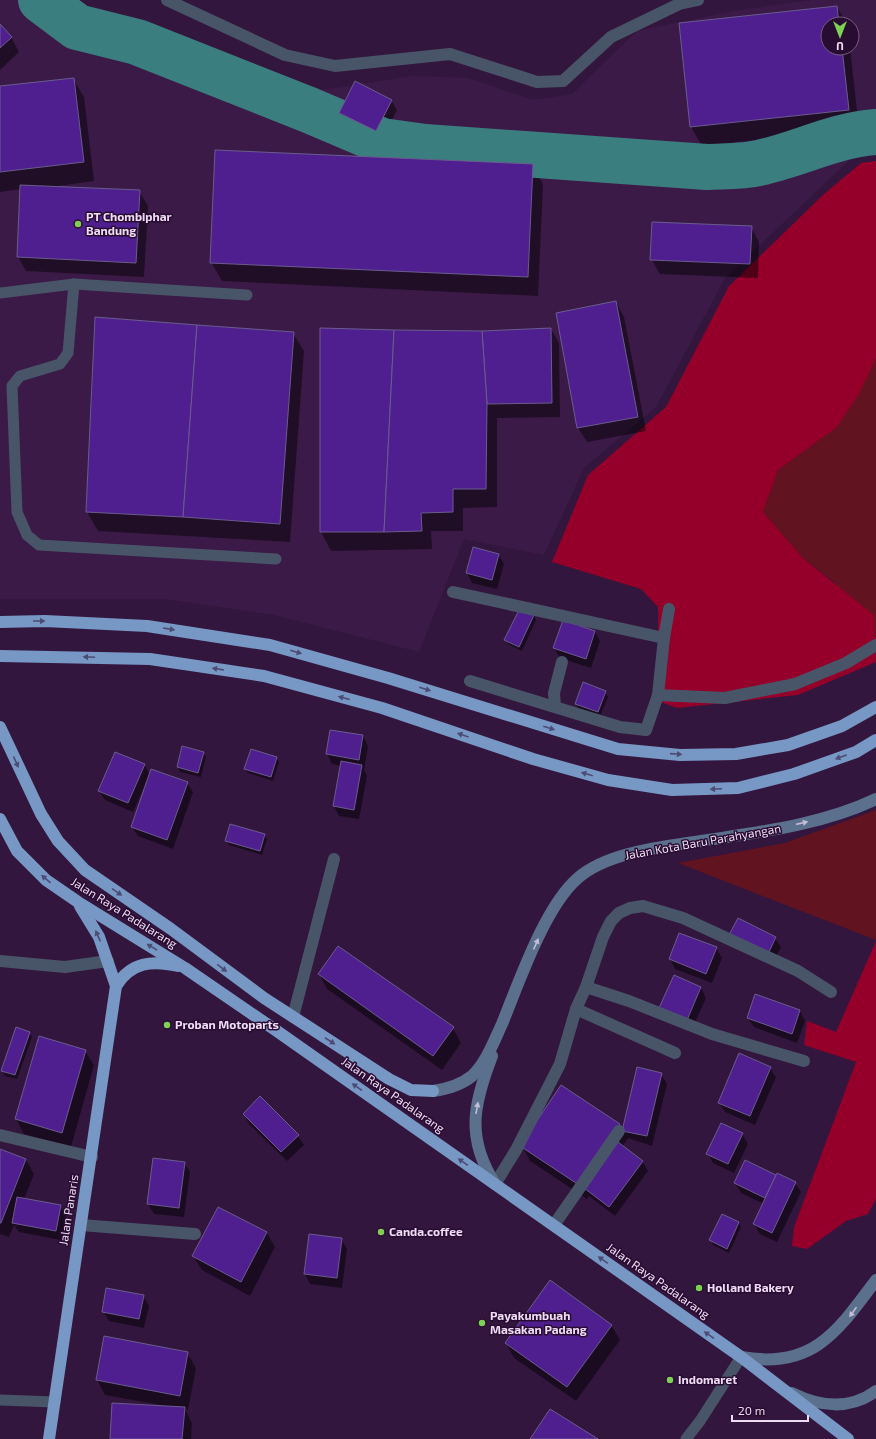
<svg xmlns="http://www.w3.org/2000/svg" width="876" height="1439" font-family="'Exo 2',sans-serif">
<style>
.built{fill:#3c1a48;fill-rule:evenodd}
.green{fill:#621320}
.forest{fill:#94002a}
.shadow{fill:#0007}
.lines{fill:none;stroke-linecap:round;stroke-linejoin:round}
.river{stroke:#3b7e7f;stroke-width:46}
.building{fill:#4f1f8f;stroke:#6a5c8d}
.lane{stroke:#485568;stroke-width:11}
.street{stroke:#485568;stroke-width:12}
.secondary{stroke:#5b708d;stroke-width:12}
.highway{stroke:#7797c5;stroke-width:12}
.oneway{fill:#4c4b74}
.oneway2{fill:#c2bcd6}
.poi-dot{fill:#7dd154;stroke:#290c32;stroke-width:1.5}
.labels{text-anchor:middle;stroke-width:3;stroke-linejoin:round;paint-order:stroke}
.poi-label{font-size:12px;font-weight:bold;fill:#eedcf5;stroke:#290c32;text-anchor:start}
.street-label{font-size:12px;fill:#eedcf5;stroke:#290c32}
</style>
<rect width="100%" height="100%" fill="#33163d"/>
<path class="built" d="M0 0H54L77 17 281 91 328 89 413 76 468 78 533 100 572 94 637 31 734 11 811 0H876V151L857 153 725 278 656 407 584 468 544 555 464 539 419 652 274 615 166 599H0ZM828 24H852V48H828Z"/>
<g class="green">
<polygon points="876,358 876,652 834,582 804,559 763,512 778,470 836,428"/>
<polygon points="876,810 876,940 678,863 785,843"/>
</g>
<g class="forest">
<polygon points="876,161 876,358 859,394 836,428 778,470 763,512 804,559 874,615 876,662 798,695 677,708 658,701 658,607 641,589 552,562 588,475 666,407 729,286 824,194 861,163"/>
<polygon points="876,941 876,1199 868,1214 846,1221 807,1249 792,1246 794,1227 856,1062 804,1045 807,1021 836,1032"/>
</g>
<g class="shadow">
<polygon points="837,7 847,24 828,24 828,48 850,48 859,128 702,146 691,127 680,24"/>
<polygon points="0,26 11,37 19,52 0,70"/>
<polygon points="73,79 84,97 94,181 51,187 139,191 148,206 144,277 26,271 18,257 21,189 0,192 0,87"/>
<polygon points="391,100 397,110 382,140 346,122 341,113"/>
<polygon points="532,165 543,184 538,296 222,281 211,262"/>
<polygon points="751,227 759,242 758,278 660,274 652,260"/>
<polygon points="616,302 624,317 646,431 587,442 578,428"/>
<polygon points="321,329 482,332 551,329 559,343 560,417 497,418 497,507 463,508 463,531 431,531 432,549 331,551 321,532"/>
<polygon points="293,333 304,351 290,542 98,531 87,512"/>
<polygon points="474,548 498,554 504,564 497,589 472,583 467,573"/>
<polygon points="534,615 536,620 522,651 508,644 506,640"/>
<polygon points="595,631 600,641 591,668 560,658 554,648"/>
<polygon points="605,692 608,697 600,716 578,708 576,704"/>
<polygon points="331,731 363,736 368,746 364,770 367,776 359,819 339,816 334,806 341,766 332,764 327,754"/>
<polygon points="203,752 206,757 201,777 180,772 178,767"/>
<polygon points="276,758 279,762 273,781 248,773 245,769"/>
<polygon points="144,764 150,775 187,783 193,792 173,849 138,836 132,827 148,783 146,782 133,812 105,800 99,791"/>
<polygon points="264,834 267,839 262,855 229,845 226,841"/>
<polygon points="775,938 781,947 773,963 736,944"/>
<polygon points="716,948 722,958 712,983 675,969 670,959"/>
<polygon points="319,974 453,1028 461,1043 442,1070 327,989"/>
<polygon points="675,976 701,988 706,998 692,1029 666,1017"/>
<polygon points="800,1011 805,1021 797,1043 754,1027 748,1018"/>
<polygon points="29,1033 32,1037 17,1079 5,1076 3,1071"/>
<polygon points="85,1051 94,1065 71,1147 24,1134 16,1119"/>
<polygon points="770,1068 776,1077 755,1125 725,1112 719,1103"/>
<polygon points="661,1074 667,1084 652,1146 628,1138 622,1147 643,1162 648,1171 615,1216 589,1196 587,1199 530,1161 522,1146 623,1132"/>
<polygon points="260,1098 298,1136 304,1145 287,1161 249,1124 244,1114"/>
<polygon points="742,1134 748,1144 734,1173 713,1163 708,1154"/>
<polygon points="0,1150 26,1160 34,1174 24,1199 60,1206 66,1216 61,1240 19,1232 14,1225 9,1237 0,1234"/>
<polygon points="745,1162 776,1176 795,1183 801,1192 777,1242 760,1234 754,1224 764,1204 741,1193 735,1183"/>
<polygon points="184,1163 190,1172 184,1217 154,1214 148,1204"/>
<polygon points="219,1208 267,1233 275,1247 250,1296 202,1270 193,1256"/>
<polygon points="739,1223 741,1227 729,1253 713,1245 711,1240"/>
<polygon points="341,1239 347,1249 342,1288 310,1284 305,1274"/>
<polygon points="143,1296 149,1306 144,1328 109,1321 103,1311"/>
<polygon points="611,1325 620,1340 576,1401 514,1358 506,1343"/>
<polygon points="187,1353 196,1368 188,1410 185,1409 192,1423 191,1439 111,1439 166,1406 105,1395 97,1380"/>
</g>
<g class="lines">
<path class="river" d="M41 0 77 27 137 42 309 110 382 141 425 147 707 167C726 166 745 167 763 162 802 153 835 135 876 132"/>
</g>
<g class="building">
<polygon points="837,6 839,24 828,24 828,48 842,48 849,110 690,127 679,23"/>
<polygon points="0,24 12,37 0,48"/>
<polygon points="74,78 84,162 0,172 0,86"/>
<polygon points="355,81 392,100 376,131 339,113"/>
<polygon points="215,150 533,164 528,277 210,263"/>
<polygon points="20,185 140,190 136,263 17,257"/>
<polygon points="652,222 752,226 750,264 650,260"/>
<polygon points="616,301 638,417 577,428 556,313"/>
<polygon points="95,317 197,325 183,517 86,512"/>
<polygon points="197,325 294,332 280,524 183,517"/>
<polygon points="320,328 394,330 384,532 320,532"/>
<polygon points="551,328 552,403 487,404 482,331"/>
<polygon points="394,330 482,331 487,404 486,489 453,489 453,512 421,513 422,531 384,532"/>
<polygon points="473,547 499,554 492,580 466,573"/>
<polygon points="520,608 534,615 519,647 504,640"/>
<polygon points="563,620 595,631 586,659 553,648"/>
<polygon points="583,682 606,691 598,712 575,704"/>
<polygon points="330,730 363,735 359,760 326,754"/>
<polygon points="182,746 204,752 198,773 177,767"/>
<polygon points="251,749 277,757 271,777 244,769"/>
<polygon points="115,752 145,764 128,803 98,791"/>
<polygon points="341,761 362,765 354,810 333,806"/>
<polygon points="151,769 188,782 167,840 131,827"/>
<polygon points="230,824 265,834 260,851 225,841"/>
<polygon points="738,918 776,937 768,954 729,935"/>
<polygon points="679,933 717,947 706,974 669,959"/>
<polygon points="338,946 454,1027 433,1056 318,974"/>
<polygon points="674,975 701,987 687,1020 659,1008"/>
<polygon points="755,994 800,1010 792,1034 747,1018"/>
<polygon points="16,1027 30,1032 15,1075 1,1071"/>
<polygon points="39,1036 86,1050 62,1133 15,1119"/>
<polygon points="739,1053 771,1067 750,1116 718,1103"/>
<polygon points="637,1067 662,1073 647,1136 622,1131"/>
<polygon points="561,1085 620,1124 579,1185 520,1146"/>
<polygon points="260,1096 299,1135 281,1152 243,1114"/>
<polygon points="721,1123 743,1133 728,1164 706,1154"/>
<polygon points="618,1142 643,1161 609,1207 584,1188"/>
<polygon points="0,1149 26,1159 1,1223 0,1223"/>
<polygon points="153,1158 185,1162 179,1208 147,1204"/>
<polygon points="745,1160 776,1175 765,1198 734,1183"/>
<polygon points="777,1173 796,1182 772,1233 753,1224"/>
<polygon points="17,1197 61,1205 56,1231 12,1223"/>
<polygon points="218,1207 267,1232 241,1282 192,1256"/>
<polygon points="722,1214 739,1222 727,1249 709,1240"/>
<polygon points="309,1234 342,1238 337,1278 304,1274"/>
<polygon points="550,1280 612,1325 567,1387 505,1343"/>
<polygon points="106,1288 144,1295 139,1319 102,1312"/>
<polygon points="104,1336 188,1352 180,1396 96,1380"/>
<polygon points="112,1403 185,1407 182,1439 110,1439"/>
<polygon points="550,1409 598,1439 530,1439"/>
</g>
<g class="lines">
<g class="lane">
<polyline points="74,284 68,353 60,364 20,376 12,386 17,512 27,535 39,545 276,559"/>
<polyline points="0,293 74,284 247,295"/>
<polyline points="0,1400 55,1402"/>
<polyline points="686,1439 700,1421 741,1357"/>
</g>
<g class="street">
<polyline points="167,0 285,55 335,66 450,54 537,82 563,81 611,37 679,4 698,0"/>
<polyline points="453,592 664,638"/>
<polyline points="470,681 620,727 646,730 658,695 664,638 669,609"/>
<polyline points="658,695 725,698 795,684 846,663 876,645"/>
<polyline points="555,706 554,693 562,662"/>
<polyline points="0,961 65,967 108,961"/>
<polyline points="586,987 629,1001 712,1034 804,1061"/>
<polyline points="576,1009 675,1053"/>
<polyline points="293,1017 334,859"/>
<polyline points="0,1135 92,1157"/>
<polyline points="495,1184 516,1150 560,1064 576,1009 586,987 603,937 611,921 619,913 630,908 643,906 683,918 798,971 831,992"/>
<polyline points="81,1225 195,1234"/>
<polyline points="554,1225 619,1131"/>
</g>
<g class="secondary">
<path d="M492 1056C473 1105 466 1138 495 1184"/>
<path d="M433 1091C447 1089 461 1085 472 1076 486 1063 494 1041 502 1024 519 982 545 906 578 878 608 852 663 847 701 841 759 832 822 825 876 799"/>
<path d="M741 1357C813 1370 838 1331 876 1280"/>
<path d="M792 1393C820 1407 850 1410 876 1391"/>
</g>
<g class="highway">
<polyline points="0,622 45,621 147,626 270,645 388,678 618,749 680,755 736,754 788,745 842,726 876,707"/>
<polyline points="0,656 150,659 264,676 382,708 533,759 608,780 672,790 738,788 794,774 856,752 876,740"/>
<polyline points="0,727 41,814 58,841 85,870 171,929 264,998 389,1079 411,1090 433,1091"/>
<polyline points="0,819 17,851 46,880 78,902 185,968 274,1029 741,1357 848,1439"/>
<path d="M116 986C131 962 152 960 178 966"/>
<polyline points="49,1439 116,986 99,937 80,906"/>
</g>
</g>
<defs><path id="oneway-solid" d="M-6-.8H1V-3.2L6.5 0L1 3.2V.8H-6Z"/></defs>
<g class="oneway">
<use href="#oneway-solid" transform="translate(39 621)"/>
<use href="#oneway-solid" transform="translate(169 629) rotate(9)"/>
<use href="#oneway-solid" transform="translate(296 652) rotate(16)"/>
<use href="#oneway-solid" transform="translate(89 657) rotate(-178)"/>
<use href="#oneway-solid" transform="translate(218 669) rotate(-171)"/>
<use href="#oneway-solid" transform="translate(425 689) rotate(17)"/>
<use href="#oneway-solid" transform="translate(344 698) rotate(-165)"/>
<use href="#oneway-solid" transform="translate(549 728) rotate(17)"/>
<use href="#oneway-solid" transform="translate(463 735) rotate(-161)"/>
<use href="#oneway-solid" transform="translate(676 754) rotate(4)"/>
<use href="#oneway-solid" transform="translate(841 757) rotate(160)"/>
<use href="#oneway-solid" transform="translate(16 762) rotate(66)"/>
<use href="#oneway-solid" transform="translate(587 774) rotate(-164)"/>
<use href="#oneway-solid" transform="translate(716 789) rotate(178)"/>
<use href="#oneway-solid" transform="translate(46 879) rotate(-140)"/>
<use href="#oneway-solid" transform="translate(117 892) rotate(34)"/>
<use href="#oneway-solid" transform="translate(98 936) rotate(-114)"/>
<use href="#oneway-solid" transform="translate(152 947) rotate(-149)"/>
<use href="#oneway-solid" transform="translate(222 968) rotate(37)"/>
<use href="#oneway-solid" transform="translate(330 1041) rotate(33)"/>
<use href="#oneway-solid" transform="translate(357 1087) rotate(-145)"/>
<use href="#oneway-solid" transform="translate(463 1162) rotate(-145)"/>
<use href="#oneway-solid" transform="translate(603 1260) rotate(-145)"/>
<use href="#oneway-solid" transform="translate(709 1335) rotate(-145)"/>
</g>
<g class="oneway2">
<use href="#oneway-solid" transform="translate(802 823) rotate(-13)"/>
<use href="#oneway-solid" transform="translate(536 944) rotate(-66)"/>
<use href="#oneway-solid" transform="translate(477 1108) rotate(-80)"/>
<use href="#oneway-solid" transform="translate(853 1312) rotate(126)"/>
</g>
<g class="poi-dot">
<circle cx="78" cy="224" r="4"/>
<circle cx="167" cy="1025" r="4"/>
<circle cx="381" cy="1232" r="4"/>
<circle cx="699" cy="1288" r="4"/>
<circle cx="482" cy="1323" r="4"/>
<circle cx="670" cy="1380" r="4"/>
</g>
<g class="labels">
<g class="poi-label">
<text x="86" y="221">PT Chombiphar<tspan x="86" dy="14">Bandung</tspan></text>
<text x="175" y="1029">Proban Motoparts</text>
<text x="389" y="1236">Canda.coffee</text>
<text x="707" y="1292">Holland Bakery</text>
<text x="490" y="1320">Payakumbuah<tspan x="490" dy="14">Masakan Padang</tspan></text>
<text x="678" y="1384">Indomaret</text>
</g>
<g class="street-label">
<text transform="translate(703 842) rotate(-10)" y="4">Jalan Kota Baru Parahyangan</text>
<text transform="translate(124 913) rotate(32)" y="4">Jalan Raya Padalarang</text>
<text transform="translate(393 1095) rotate(35)" y="4">Jalan Raya Padalarang</text>
<text transform="translate(69 1210) rotate(-81)" y="4">Jalan Panaris</text>
<text transform="translate(658 1281) rotate(35)" y="4">Jalan Raya Padalarang</text>
</g>
</g>
<g transform="translate(840 36) rotate(180)"><circle r="19" fill="#290c32" stroke="#785f80"/>
<path d="M0-3L7 15L0 10L-7 15Z" fill="#7dd154"/>
<text y="-6" font-size="11" font-weight="bold" text-anchor="middle" fill="#eedcf5">U</text>
</g>
<path d="M732 1415v6h76v-6" fill="none" stroke="#eedcf5" stroke-width="2"/>
<text x="738" y="1415" font-size="12" fill="#eedcf5" stroke="#290c32" stroke-width="3" paint-order="stroke">20 m</text>
</svg>
